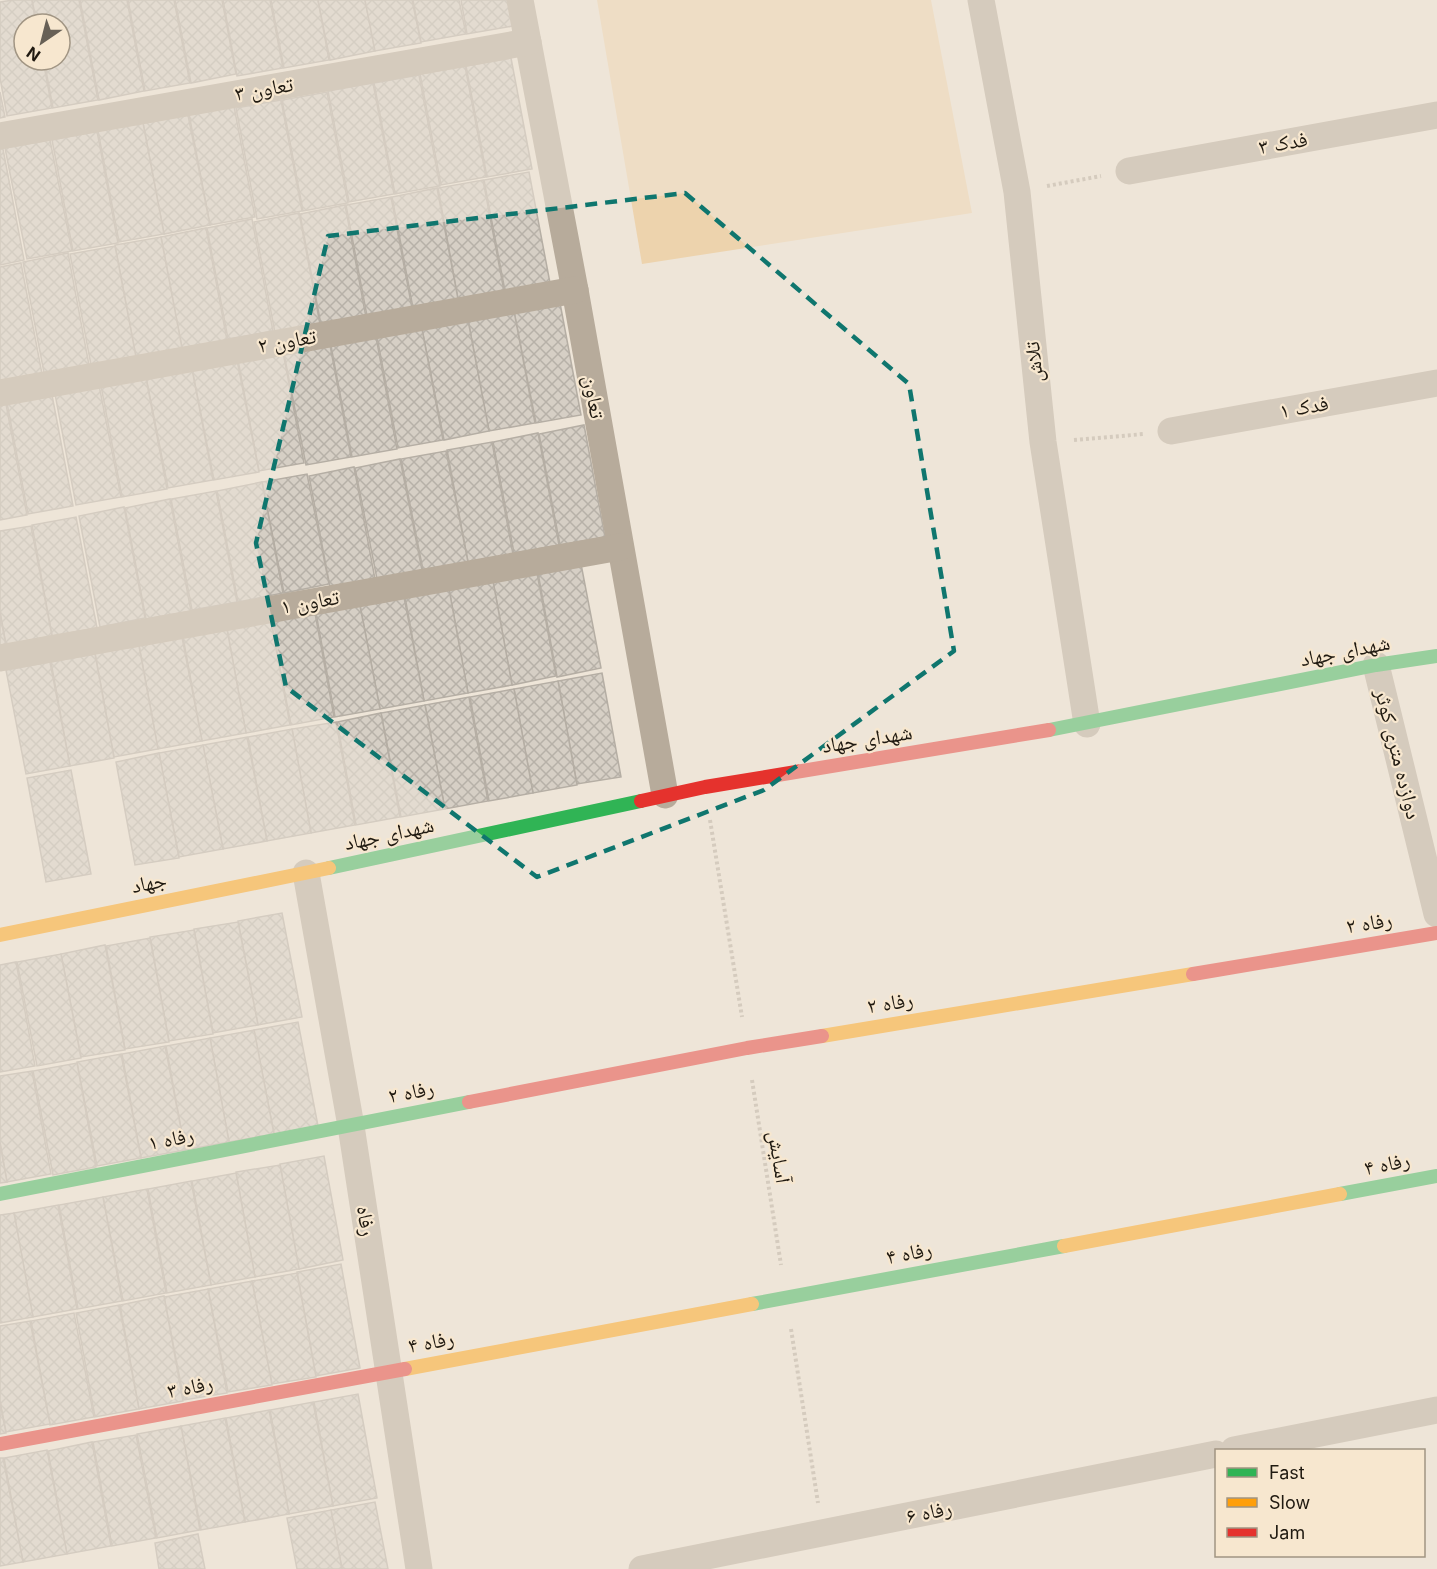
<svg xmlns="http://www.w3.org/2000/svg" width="1437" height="1569" font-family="Inter,'Noto Naskh Arabic',sans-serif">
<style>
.pitch{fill:#edd3ad}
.building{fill:url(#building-cross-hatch);stroke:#b5aea4;stroke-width:1.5}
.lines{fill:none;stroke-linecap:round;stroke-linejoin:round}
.path{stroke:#b5ac9e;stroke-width:4;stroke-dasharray:3 3;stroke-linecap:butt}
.street{stroke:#b7ab9b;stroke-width:27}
.fast{stroke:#30b455;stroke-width:14}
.slow{stroke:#ff9f0a;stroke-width:14}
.jam{stroke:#e5322d;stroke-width:14}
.marked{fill:none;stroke:#0f766e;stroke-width:4.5;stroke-dasharray:12 8;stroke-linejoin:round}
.labels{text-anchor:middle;stroke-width:4.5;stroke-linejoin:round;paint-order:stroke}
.street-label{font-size:21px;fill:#1f1910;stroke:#f7e7cf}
</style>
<defs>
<pattern id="building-cross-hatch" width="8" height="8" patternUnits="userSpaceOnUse" patternTransform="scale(1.5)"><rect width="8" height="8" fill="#d6cfc5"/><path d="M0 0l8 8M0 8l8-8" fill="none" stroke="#b7b1a8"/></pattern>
</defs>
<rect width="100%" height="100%" fill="#eee5d8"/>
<polygon class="pitch" points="597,0 931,0 972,213 642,264"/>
<g class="building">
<polygon points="13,0 32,0 36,24 24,24 24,60 43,60 52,108 7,116 0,78 0,2"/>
<polygon points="32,0 79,0 98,100 53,108 44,60 60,60 60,24 37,24"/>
<polygon points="80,0 127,0 144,91 99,100"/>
<polygon points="128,0 174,0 190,83 145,91"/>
<polygon points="175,0 222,0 236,74 191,83"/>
<polygon points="223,0 270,0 283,68 237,76"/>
<polygon points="271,0 318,0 329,60 284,68"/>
<polygon points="318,0 365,0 375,51 330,60"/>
<polygon points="365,0 412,0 421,43 375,51"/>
<polygon points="413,0 459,0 466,34 421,42"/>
<polygon points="461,0 508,0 513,26 467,34"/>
<polygon points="511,58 532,169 487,177 466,66"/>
<polygon points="465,66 486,177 441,185 420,74"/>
<polygon points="419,75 440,186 395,194 374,83"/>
<polygon points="373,83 394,194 349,202 328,91"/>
<polygon points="0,92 5,117 0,118"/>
<polygon points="327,92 348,203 303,211 282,100"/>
<polygon points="281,100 302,211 257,219 236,108"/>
<polygon points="234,106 255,217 210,225 189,114"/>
<polygon points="188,115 210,225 164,234 143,123"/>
<polygon points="143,123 164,234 119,242 98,131"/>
<polygon points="97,131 118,243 73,251 52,140"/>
<polygon points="50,140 72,251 27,259 5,148"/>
<polygon points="0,149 3,149 24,260 0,265"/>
<polygon points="529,172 550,283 505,291 484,180"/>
<polygon points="483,180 504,291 458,299 438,188"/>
<polygon points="437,188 458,299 413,308 392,197"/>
<polygon points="391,197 412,308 367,316 346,205"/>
<polygon points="345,205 366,317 321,325 300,214"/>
<polygon points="299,213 320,324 275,333 254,222"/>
<polygon points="252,219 273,331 228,339 207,228"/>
<polygon points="206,228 227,340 182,348 161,237"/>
<polygon points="161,237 182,348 136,357 115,245"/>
<polygon points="115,246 136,357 91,365 70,254"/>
<polygon points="68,253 89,365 44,373 23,262"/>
<polygon points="21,263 42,374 0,382 0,267"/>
<polygon points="560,303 581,415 536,423 514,312"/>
<polygon points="514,311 535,423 489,431 468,320"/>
<polygon points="468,320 489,431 444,440 422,329"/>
<polygon points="422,329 443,440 398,448 377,337"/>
<polygon points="376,337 397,449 352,457 331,346"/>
<polygon points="330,345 351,457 306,465 284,354"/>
<polygon points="283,352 304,463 259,471 238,360"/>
<polygon points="237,360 259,472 214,480 192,369"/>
<polygon points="192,369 213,480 168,488 146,377"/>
<polygon points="146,378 167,489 122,497 101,386"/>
<polygon points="99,385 121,497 76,505 55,394"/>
<polygon points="52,395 73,506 28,514 7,403"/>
<polygon points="6,404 27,515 0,520 0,405"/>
<polygon points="584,425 605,537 560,545 539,434"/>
<polygon points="538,433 559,545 514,553 493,442"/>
<polygon points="492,442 513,554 468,562 447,450"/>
<polygon points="446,451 468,562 423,570 401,459"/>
<polygon points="400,459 422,570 377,579 355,468"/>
<polygon points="354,467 375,579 330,587 309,476"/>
<polygon points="307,474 329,584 284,593 262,482"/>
<polygon points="262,482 283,593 238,602 217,491"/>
<polygon points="216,491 237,602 192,610 171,499"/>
<polygon points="170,499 191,611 146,619 125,508"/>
<polygon points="124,507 145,618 100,627 79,516"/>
<polygon points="76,517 97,628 52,636 32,525"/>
<polygon points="31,526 52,636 6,645 0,611 0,531"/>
<polygon points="581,564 601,668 557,677 538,573"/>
<polygon points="537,573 556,676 512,685 493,581"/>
<polygon points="493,581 512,685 468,693 449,589"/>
<polygon points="449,589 468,693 424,701 405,597"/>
<polygon points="404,597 424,701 380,709 360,605"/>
<polygon points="360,606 380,709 335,717 316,613"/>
<polygon points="315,613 334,717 291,725 271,621"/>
<polygon points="0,615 6,645 0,646"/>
<polygon points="271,621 290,725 246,733 227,629"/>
<polygon points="227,629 246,733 202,741 183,637"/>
<polygon points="182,637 202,741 158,749 139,645"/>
<polygon points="139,646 158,749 114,757 95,653"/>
<polygon points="95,654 114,758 70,766 51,662"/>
<polygon points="50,662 70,766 26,774 6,670"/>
<polygon points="602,673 621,777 577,784 558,681"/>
<polygon points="558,681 577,785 533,793 514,689"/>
<polygon points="514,689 533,793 489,801 470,697"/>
<polygon points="469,697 488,801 445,809 425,705"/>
<polygon points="425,705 445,809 401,817 381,713"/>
<polygon points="381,713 400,817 356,825 337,722"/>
<polygon points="336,722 355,825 311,833 292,729"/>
<polygon points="292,729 311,833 267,841 248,737"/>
<polygon points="247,737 267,841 223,849 203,745"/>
<polygon points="203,745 223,849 179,857 159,753"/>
<polygon points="159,753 179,858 135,865 116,762"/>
<polygon points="71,770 91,874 46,882 27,778"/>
<polygon points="282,913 302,1017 258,1025 238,921"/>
<polygon points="238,922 258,1025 213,1033 194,929"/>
<polygon points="194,930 213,1034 169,1041 150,937"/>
<polygon points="150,938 169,1042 125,1049 106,946"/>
<polygon points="105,945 125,1050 81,1057 61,954"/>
<polygon points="61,954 81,1058 37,1066 17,962"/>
<polygon points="16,962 35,1066 0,1072 0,965"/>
<polygon points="298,1022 318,1126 274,1134 254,1030"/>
<polygon points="254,1030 274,1134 229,1142 210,1038"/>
<polygon points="210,1038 229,1142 185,1150 166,1046"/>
<polygon points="165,1046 185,1150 141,1158 122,1054"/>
<polygon points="121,1054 141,1158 97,1166 77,1062"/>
<polygon points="77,1063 96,1167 53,1175 33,1071"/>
<polygon points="32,1071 51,1174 7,1182 0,1142 0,1076"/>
<polygon points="0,1144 7,1182 0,1183"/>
<polygon points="324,1156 343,1260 299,1269 280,1164"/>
<polygon points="280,1165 299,1269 255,1277 236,1172"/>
<polygon points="236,1173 255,1277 211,1285 192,1181"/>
<polygon points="191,1181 211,1285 167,1293 148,1189"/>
<polygon points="147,1189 166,1293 123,1301 103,1197"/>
<polygon points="103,1197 122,1301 78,1309 59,1205"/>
<polygon points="58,1205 77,1309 33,1317 14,1213"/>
<polygon points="14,1213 33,1317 0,1323 0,1215"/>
<polygon points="341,1264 360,1368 316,1376 297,1272"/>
<polygon points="297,1273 316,1377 272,1384 252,1281"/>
<polygon points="252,1281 272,1385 228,1392 208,1289"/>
<polygon points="208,1289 227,1393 184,1400 164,1297"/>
<polygon points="164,1296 183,1401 139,1409 120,1305"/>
<polygon points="119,1305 139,1409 95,1417 76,1313"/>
<polygon points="74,1313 94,1417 50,1425 31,1321"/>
<polygon points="30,1321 50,1424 6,1432 0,1401 0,1326"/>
<polygon points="358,1394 377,1498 333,1506 314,1402"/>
<polygon points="313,1402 333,1506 289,1514 270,1410"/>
<polygon points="0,1403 6,1433 0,1434"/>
<polygon points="269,1410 289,1514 245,1522 226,1418"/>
<polygon points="225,1418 245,1522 201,1530 181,1426"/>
<polygon points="181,1426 200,1530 157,1538 137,1434"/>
<polygon points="136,1435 156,1538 112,1546 93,1442"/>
<polygon points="92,1442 111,1546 67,1554 48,1451"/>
<polygon points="47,1450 67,1554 23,1562 4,1458"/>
<polygon points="0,1458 3,1458 23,1562 0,1566"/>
<polygon points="375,1502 388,1569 342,1569 331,1510"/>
<polygon points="331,1510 342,1569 297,1569 287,1518"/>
<polygon points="198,1534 205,1569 159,1569 155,1543"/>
</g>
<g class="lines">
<g class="path">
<polyline points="1047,186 1101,176"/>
<polyline points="1074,440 1144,434"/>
<polyline points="710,820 742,1017"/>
<polyline points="752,1080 781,1265"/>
<polyline points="791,1329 818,1503"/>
</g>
<g class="street">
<polyline points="520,0 575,290 665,795"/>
<polyline points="981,0 1017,192 1043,442 1087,724"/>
<polyline points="0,136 528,42"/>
<polyline points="1129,171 1437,115"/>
<polyline points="0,393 575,290"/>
<polyline points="1171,431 1437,383"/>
<polyline points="0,658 620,547"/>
<polyline points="1376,665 1437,914"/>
<polyline points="306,873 351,1126 419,1569"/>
<polyline points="1234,1450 1437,1410"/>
<polyline points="642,1569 1216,1454"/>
</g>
<g class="fast">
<polyline points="1049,730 1376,665 1437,656"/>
<polyline points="329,868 641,801"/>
<polyline points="0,1194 469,1102"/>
<polyline points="1340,1194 1437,1176"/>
<polyline points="752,1304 1064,1246"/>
</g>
<g class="slow">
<polyline points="0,935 329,868"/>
<polyline points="822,1036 1193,974"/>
<polyline points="1064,1246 1340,1194"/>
<polyline points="405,1369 752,1304"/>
</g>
<g class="jam">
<polyline points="641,801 705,787 1049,730"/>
<polyline points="1193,974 1437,933"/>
<polyline points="469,1102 747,1048 822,1036"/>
<polyline points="0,1444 405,1369"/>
</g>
</g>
<path d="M0 0H1437V1569H0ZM685 193 909 384 954 651 764 790 537 877 286 687 256 543 328 236Z" fill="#eee5d8" fill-opacity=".55" fill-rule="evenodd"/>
<path class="marked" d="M685 193 909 384 954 651 764 790 537 877 286 687 256 543 328 236Z"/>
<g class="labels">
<g class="street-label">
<text transform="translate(264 89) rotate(-10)" y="7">تعاون ۳</text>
<text transform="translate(1283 143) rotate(-10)" y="7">فدک ۳</text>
<text transform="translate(287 341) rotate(-10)" y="7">تعاون ۲</text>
<text transform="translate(1034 362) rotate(-96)" y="7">تلاش</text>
<text transform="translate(594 397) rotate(80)" y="7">تعاون</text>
<text transform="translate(1304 407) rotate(-10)" y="7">فدک ۱</text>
<text transform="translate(310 602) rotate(-10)" y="7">تعاون ۱</text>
<text transform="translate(1345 651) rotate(-11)" y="7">شهدای جهاد</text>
<text transform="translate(867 739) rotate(-9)" y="7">شهدای جهاد</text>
<text transform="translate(1398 754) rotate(76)" y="7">دوازده متری کوثر</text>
<text transform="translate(389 834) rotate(-12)" y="7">شهدای جهاد</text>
<text transform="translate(149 883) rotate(-11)" y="7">جهاد</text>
<text transform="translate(1369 923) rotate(-9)" y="7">رفاه ۲</text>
<text transform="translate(890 1003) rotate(-9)" y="7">رفاه ۲</text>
<text transform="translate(411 1092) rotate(-11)" y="7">رفاه ۲</text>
<text transform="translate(171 1139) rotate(-11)" y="7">رفاه ۱</text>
<text transform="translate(779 1157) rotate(81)" y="7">آسایش</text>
<text transform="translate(1387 1164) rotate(-11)" y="7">رفاه ۴</text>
<text transform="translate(366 1221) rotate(81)" y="7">رفاه</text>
<text transform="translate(909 1253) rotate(-11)" y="7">رفاه ۴</text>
<text transform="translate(431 1342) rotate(-10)" y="7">رفاه ۴</text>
<text transform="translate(190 1387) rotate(-11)" y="7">رفاه ۳</text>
<text transform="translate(929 1512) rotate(-11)" y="7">رفاه ۶</text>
</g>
</g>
<rect x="1215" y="1449" width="210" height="108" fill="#f7e7cf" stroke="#a19583" stroke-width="1.5"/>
<rect x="1227" y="1468" width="30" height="9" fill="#30b455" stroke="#a19583" stroke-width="1.5"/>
<text x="1269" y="1479" font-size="18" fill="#1f1910">Fast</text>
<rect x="1227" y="1498" width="30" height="9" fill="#ff9f0a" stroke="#a19583" stroke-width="1.5"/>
<text x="1269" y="1509" font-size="18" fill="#1f1910">Slow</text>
<rect x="1227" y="1528" width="30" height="9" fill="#e5322d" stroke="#a19583" stroke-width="1.5"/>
<text x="1269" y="1539" font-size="18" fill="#1f1910">Jam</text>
<g transform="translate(42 42) rotate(215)"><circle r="28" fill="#f7e7cf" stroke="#a19583" stroke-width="1.5"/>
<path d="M0-4.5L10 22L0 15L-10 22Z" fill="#676056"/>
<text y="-9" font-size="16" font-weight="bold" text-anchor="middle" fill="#1f1910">N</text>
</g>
</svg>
